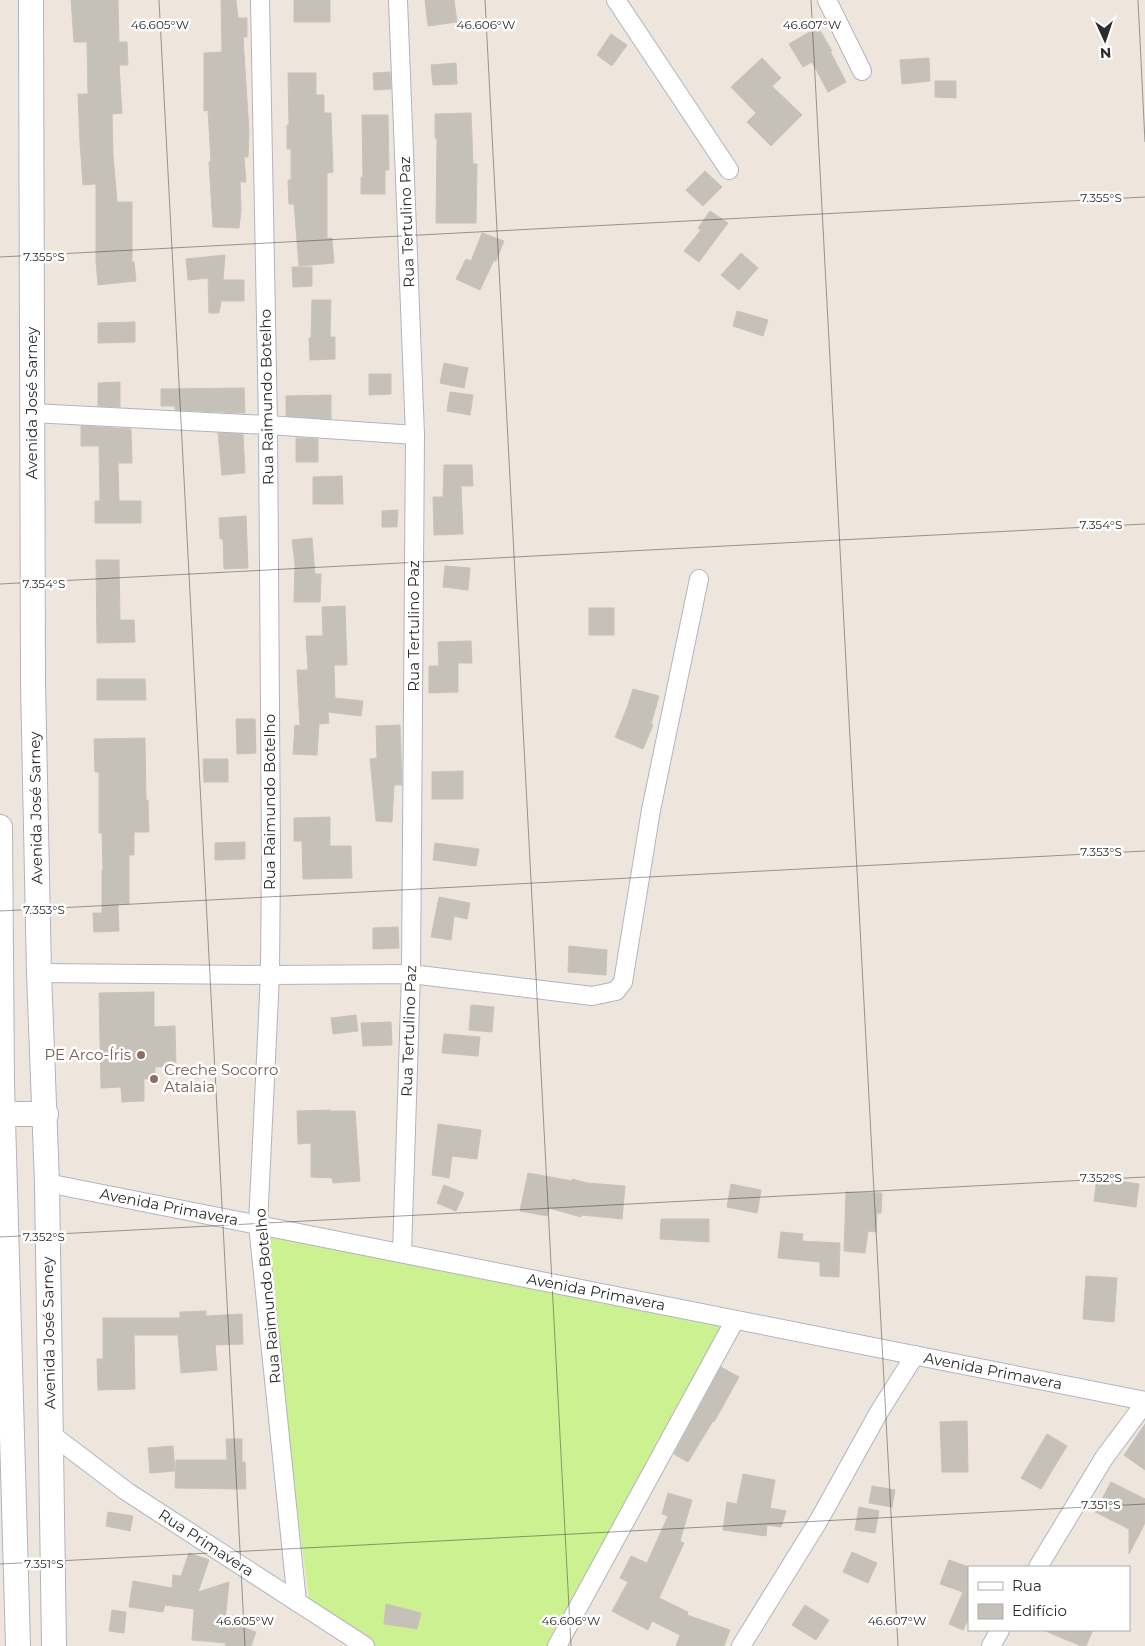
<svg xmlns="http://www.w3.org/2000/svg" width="1145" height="1646" font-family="Montserrat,sans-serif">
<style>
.pitch{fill:#cbf190}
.building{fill:#c6c1b8;stroke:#cac2b6}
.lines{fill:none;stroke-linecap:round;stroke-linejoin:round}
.minor-casing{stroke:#b1b4c0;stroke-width:20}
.secondary-casing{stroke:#b1b4c0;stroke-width:26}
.minor{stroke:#fff;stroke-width:18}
.secondary{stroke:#fff;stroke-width:24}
.ticks{fill:none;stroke:#2c2c2c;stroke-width:1;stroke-opacity:0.45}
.education-dot{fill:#8d6e63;stroke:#fff;stroke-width:2}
.labels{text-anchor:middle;stroke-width:5;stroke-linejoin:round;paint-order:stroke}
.street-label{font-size:15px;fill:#2c2c2c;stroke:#fff}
.education-label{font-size:15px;fill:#785e54;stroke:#fff;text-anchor:end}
.ticks-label{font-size:12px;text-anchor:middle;fill:#2c2c2c;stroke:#fff;stroke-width:5;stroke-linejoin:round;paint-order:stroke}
</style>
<rect width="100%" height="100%" fill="#eee6dd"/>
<polygon class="pitch" points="258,1225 735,1320 557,1646 365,1646 311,1611"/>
<g class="building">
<polygon points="71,0 118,0 119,42 127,42 128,65 119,65 122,113 112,114 113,155 117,202 132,202 132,262 134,262 136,281 98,285 96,261 96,184 83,185 80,143 78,94 88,94 87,42 74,42"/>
<polygon points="221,0 236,0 238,18 247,18 247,37 243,37 249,132 248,157 244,157 246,182 240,182 241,210 239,228 213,227 209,162 211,161 208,110 204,111 204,53 222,52"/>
<rect x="294" y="0" width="36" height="22"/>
<polygon points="425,0 454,0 457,22 428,26"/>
<polygon points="818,27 832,51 830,51 846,82 828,92 812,62 803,67 789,44"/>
<polygon points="611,34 627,45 612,66 597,55"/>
<polygon points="762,58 781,78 772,86 802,115 771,146 747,122 756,113 731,87"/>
<polygon points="929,58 930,81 902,84 900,60"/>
<polygon points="456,63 457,84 433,85 431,65"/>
<polygon points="390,72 391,89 374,90 373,73"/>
<polygon points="288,73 316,73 316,95 324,95 324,113 331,113 333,172 327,173 327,238 332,238 334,263 299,266 294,204 289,204 288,180 291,180 291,149 287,149 287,125 289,125"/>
<polygon points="935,81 956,81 956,98 935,97"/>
<polygon points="471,113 473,164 477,164 476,223 436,223 437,138 435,138 435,114"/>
<polygon points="362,115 388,115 389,170 385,170 385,194 361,194 361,177 363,177"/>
<polygon points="705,171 722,187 703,206 686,190"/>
<polygon points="710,211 728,223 699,262 684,251 701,230 698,228"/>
<polygon points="482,233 504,241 496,261 494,260 480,290 456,279 466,259 471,261"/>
<polygon points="741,253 758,268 739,290 721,275"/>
<polygon points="225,255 223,280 244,280 244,301 221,301 219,313 209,313 208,278 188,280 186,259"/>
<polygon points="292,267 312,267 312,286 293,287"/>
<polygon points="312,300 331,300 330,337 335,337 335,359 310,360 309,338 311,338"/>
<polygon points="737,311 768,320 763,336 733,326"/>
<polygon points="135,322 135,342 98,343 98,323"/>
<polygon points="444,363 468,368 464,388 440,383"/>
<polygon points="369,374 391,374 391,394 369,395"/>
<polygon points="120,382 120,407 98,406 98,383"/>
<polygon points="244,388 245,413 175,410 175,406 161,406 161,389"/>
<polygon points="450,392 473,395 470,415 447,411"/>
<polygon points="331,395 331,419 286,416 286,396"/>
<polygon points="81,426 131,429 132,463 118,463 119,501 141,501 141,523 95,523 95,501 100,501 99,446 81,446"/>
<polygon points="218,433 243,434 245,473 222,475"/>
<polygon points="296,438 318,439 318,462 296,462"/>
<polygon points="444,465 472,465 473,486 461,486 463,534 434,535 433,497 443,497"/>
<polygon points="342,476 343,504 313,504 313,477"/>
<polygon points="398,510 397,527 382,527 382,511"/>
<polygon points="246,516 248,568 224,569 223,539 220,539 219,518"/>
<polygon points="312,538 315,574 321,574 320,602 294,602 295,564 292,540"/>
<polygon points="96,560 119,560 120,620 134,620 135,642 97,643"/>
<polygon points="445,566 470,568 468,590 443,587"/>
<polygon points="345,606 347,665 334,665 335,698 363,701 361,716 328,712 329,723 319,724 317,755 293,754 295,725 300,726 297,670 308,670 306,636 323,636 322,607"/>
<rect x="589" y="608" width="25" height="27"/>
<polygon points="471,641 472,663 458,663 458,692 429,693 429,666 439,666 438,642"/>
<polygon points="97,679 145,679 146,700 97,700"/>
<polygon points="633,689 659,696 651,724 653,725 643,749 615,737 627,708"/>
<polygon points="236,719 255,719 256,753 237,754"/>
<polygon points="400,725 402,785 394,785 392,822 376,821 370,759 377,758 376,726"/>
<polygon points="145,738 146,800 148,800 149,832 134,832 134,855 129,855 129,904 118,904 119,931 94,932 93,913 102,913 102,870 103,870 102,833 99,833 99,772 95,772 94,739"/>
<polygon points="203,759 228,759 228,782 204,782"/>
<polygon points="463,771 463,799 432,799 432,772"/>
<polygon points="330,817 330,846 351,846 352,878 303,879 302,841 294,841 294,818"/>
<polygon points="245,842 245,859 215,860 215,843"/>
<polygon points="435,843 479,849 476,866 433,860"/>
<polygon points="439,897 470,903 467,919 454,916 451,940 431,937"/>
<polygon points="398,927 399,948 373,949 373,928"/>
<polygon points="569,946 607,950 606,975 568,972"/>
<polygon points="154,992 154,1027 175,1026 176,1066 155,1067 155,1079 144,1079 144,1101 122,1102 121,1087 101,1088 99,993"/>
<polygon points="471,1005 494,1007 492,1032 469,1030"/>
<polygon points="356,1015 358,1031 333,1034 331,1018"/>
<polygon points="391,1022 392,1045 363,1046 361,1023"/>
<polygon points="444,1034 480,1037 478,1056 442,1053"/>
<polygon points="330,1110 330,1111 355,1111 360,1181 333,1183 332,1178 311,1177 311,1143 298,1144 297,1111"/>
<polygon points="438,1124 481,1130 477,1159 452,1156 449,1178 432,1175"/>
<polygon points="528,1173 572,1181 572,1179 587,1183 625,1186 622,1219 582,1215 581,1217 549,1208 547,1216 520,1211"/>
<polygon points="1097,1178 1139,1184 1136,1207 1094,1201"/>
<polygon points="731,1184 761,1190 757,1213 727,1207"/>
<polygon points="444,1185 464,1193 456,1211 437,1203"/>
<polygon points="846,1192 882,1193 881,1213 877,1213 876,1232 868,1231 865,1253 844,1251"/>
<polygon points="661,1219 709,1219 709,1242 660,1239"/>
<polygon points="781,1232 803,1234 802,1241 840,1243 839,1277 820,1276 820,1262 778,1258"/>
<polygon points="1086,1276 1117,1278 1114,1322 1083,1319"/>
<polygon points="206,1311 206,1316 242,1314 243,1344 215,1345 217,1370 181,1373 178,1335 134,1335 135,1389 98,1390 97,1359 103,1359 103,1318 180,1318 180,1312"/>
<polygon points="721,1367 739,1377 714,1422 713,1421 688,1462 674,1454"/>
<polygon points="967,1421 968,1472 942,1472 940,1422"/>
<polygon points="1145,1424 1145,1470 1124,1455"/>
<polygon points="1047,1434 1067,1446 1041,1489 1021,1478"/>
<polygon points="226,1439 242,1439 242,1462 245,1462 246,1489 175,1488 176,1460 227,1460"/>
<polygon points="173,1446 175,1471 150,1473 148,1448"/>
<polygon points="743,1474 775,1480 770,1508 786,1511 781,1527 767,1525 766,1536 723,1530 727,1502 737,1504"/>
<polygon points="1111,1482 1145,1499 1145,1523 1129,1554 1129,1529 1095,1512"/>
<polygon points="872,1486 895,1490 892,1507 869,1503"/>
<polygon points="668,1493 692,1500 680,1541 684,1543 659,1598 688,1612 687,1615 730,1630 724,1646 676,1646 680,1635 652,1621 648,1630 612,1611 628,1582 620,1578 631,1556 647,1563 668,1516 662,1514"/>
<polygon points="859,1507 879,1511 875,1533 855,1530"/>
<polygon points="108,1512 133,1516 130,1531 106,1526"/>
<polygon points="852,1552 877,1563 868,1583 843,1572"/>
<polygon points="189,1553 209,1560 198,1592 229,1582 225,1621 256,1632 251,1646 225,1646 226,1643 192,1640 194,1609 165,1605 163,1612 129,1607 133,1581 172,1588 173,1575 181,1576"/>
<polygon points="949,1560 969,1567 969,1618 963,1630 949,1624 963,1592 940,1584"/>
<polygon points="386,1604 421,1613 417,1629 384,1624"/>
<polygon points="805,1605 829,1620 816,1640 792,1625"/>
<polygon points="112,1610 126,1612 124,1633 109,1631"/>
<polygon points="1043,1630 1093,1630 1086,1646 1081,1646"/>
</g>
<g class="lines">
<g class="minor-casing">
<g id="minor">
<polyline points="260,0 268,425 271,855 270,975 258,1225 297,1602"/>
<polyline points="398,0 415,435 411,974 402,1253"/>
<polyline points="616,0 729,170"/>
<polyline points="827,0 862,71"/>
<polyline points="32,413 268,425 415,435"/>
<polyline points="39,973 270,975 411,974 592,996 616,991 623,982 651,810 699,579"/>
<polyline points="47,1183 1145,1401"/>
<polyline points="51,1434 126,1491 365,1646"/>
<polyline points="1038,1567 1104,1458 1145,1403"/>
<polyline points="557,1646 735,1320"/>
<polyline points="741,1646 819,1520 879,1412 915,1355"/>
<polyline points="991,1646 1000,1630"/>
</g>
</g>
<g class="secondary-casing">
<g id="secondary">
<polyline points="31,0 33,683 39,973 47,1183 54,1646"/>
<polyline points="0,827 2,1084 18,1646"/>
<polyline points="3,1114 46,1114"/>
</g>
</g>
<use href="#minor" class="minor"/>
<use href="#secondary" class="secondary"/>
</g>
<path class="ticks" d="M159 0 245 1646M485 0 571 1646M811 0 898 1646M1138 0 1145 142M0 257 1145 197M0 584 1145 524M0 911 1145 851M0 1237 1145 1177M0 1564 1145 1504"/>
<g class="education-dot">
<circle cx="141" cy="1055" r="5"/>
<circle cx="154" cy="1079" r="5"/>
</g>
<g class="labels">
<g class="street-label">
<text transform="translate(407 222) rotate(-92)" y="5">Rua Tertulino Paz</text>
<text transform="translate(267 397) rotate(-91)" y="5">Rua Raimundo Botelho</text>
<text transform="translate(32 403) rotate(-90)" y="5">Avenida José Sarney</text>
<text transform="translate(414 626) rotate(-90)" y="5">Rua Tertulino Paz</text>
<text transform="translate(270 802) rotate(-90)" y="5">Rua Raimundo Botelho</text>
<text transform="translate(36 808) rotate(-91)" y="5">Avenida José Sarney</text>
<text transform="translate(409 1031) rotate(-88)" y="5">Rua Tertulino Paz</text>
<text transform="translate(169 1207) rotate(11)" y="5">Avenida Primavera</text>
<text transform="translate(596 1292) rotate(11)" y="5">Avenida Primavera</text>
<text transform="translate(268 1296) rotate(-95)" y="5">Rua Raimundo Botelho</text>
<text transform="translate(49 1333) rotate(-91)" y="5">Avenida José Sarney</text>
<text transform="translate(993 1371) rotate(11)" y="5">Avenida Primavera</text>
<text transform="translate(206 1543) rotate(33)" y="5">Rua Primavera</text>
</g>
<g class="education-label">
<text x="131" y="1060">PE Arco-Íris</text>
<text x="164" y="1075" text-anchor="start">Creche Socorro<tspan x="164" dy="17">Atalaia</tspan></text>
</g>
</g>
<g class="ticks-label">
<text x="160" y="29">46.605°W</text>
<text x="486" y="29">46.606°W</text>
<text x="812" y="29">46.607°W</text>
<text x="1101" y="202">7.355°S</text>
<text x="44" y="261">7.355°S</text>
<text x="1101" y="529">7.354°S</text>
<text x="44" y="588">7.354°S</text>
<text x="1101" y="856">7.353°S</text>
<text x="44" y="914">7.353°S</text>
<text x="1101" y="1182">7.352°S</text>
<text x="44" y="1241">7.352°S</text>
<text x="1101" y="1509">7.351°S</text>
<text x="44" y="1568">7.351°S</text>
<text x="245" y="1625">46.605°W</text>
<text x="571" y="1625">46.606°W</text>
<text x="897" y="1625">46.607°W</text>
</g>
<rect x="968" y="1566" width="162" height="65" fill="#ffffff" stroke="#ababab"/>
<rect x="978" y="1582" width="25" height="8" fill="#ffffff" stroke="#ababab"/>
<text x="1012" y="1591" font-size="15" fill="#2c2c2c">Rua</text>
<rect x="978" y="1604" width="25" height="15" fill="#c6c1b8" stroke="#ababab"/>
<text x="1012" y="1616" font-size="15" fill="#2c2c2c">Edifício</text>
<g transform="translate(1105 40) rotate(177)" stroke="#ffffff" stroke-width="4" paint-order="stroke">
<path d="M0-4L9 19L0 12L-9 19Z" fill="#2c2c2c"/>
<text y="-8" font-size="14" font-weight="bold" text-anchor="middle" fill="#2c2c2c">N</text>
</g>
</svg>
